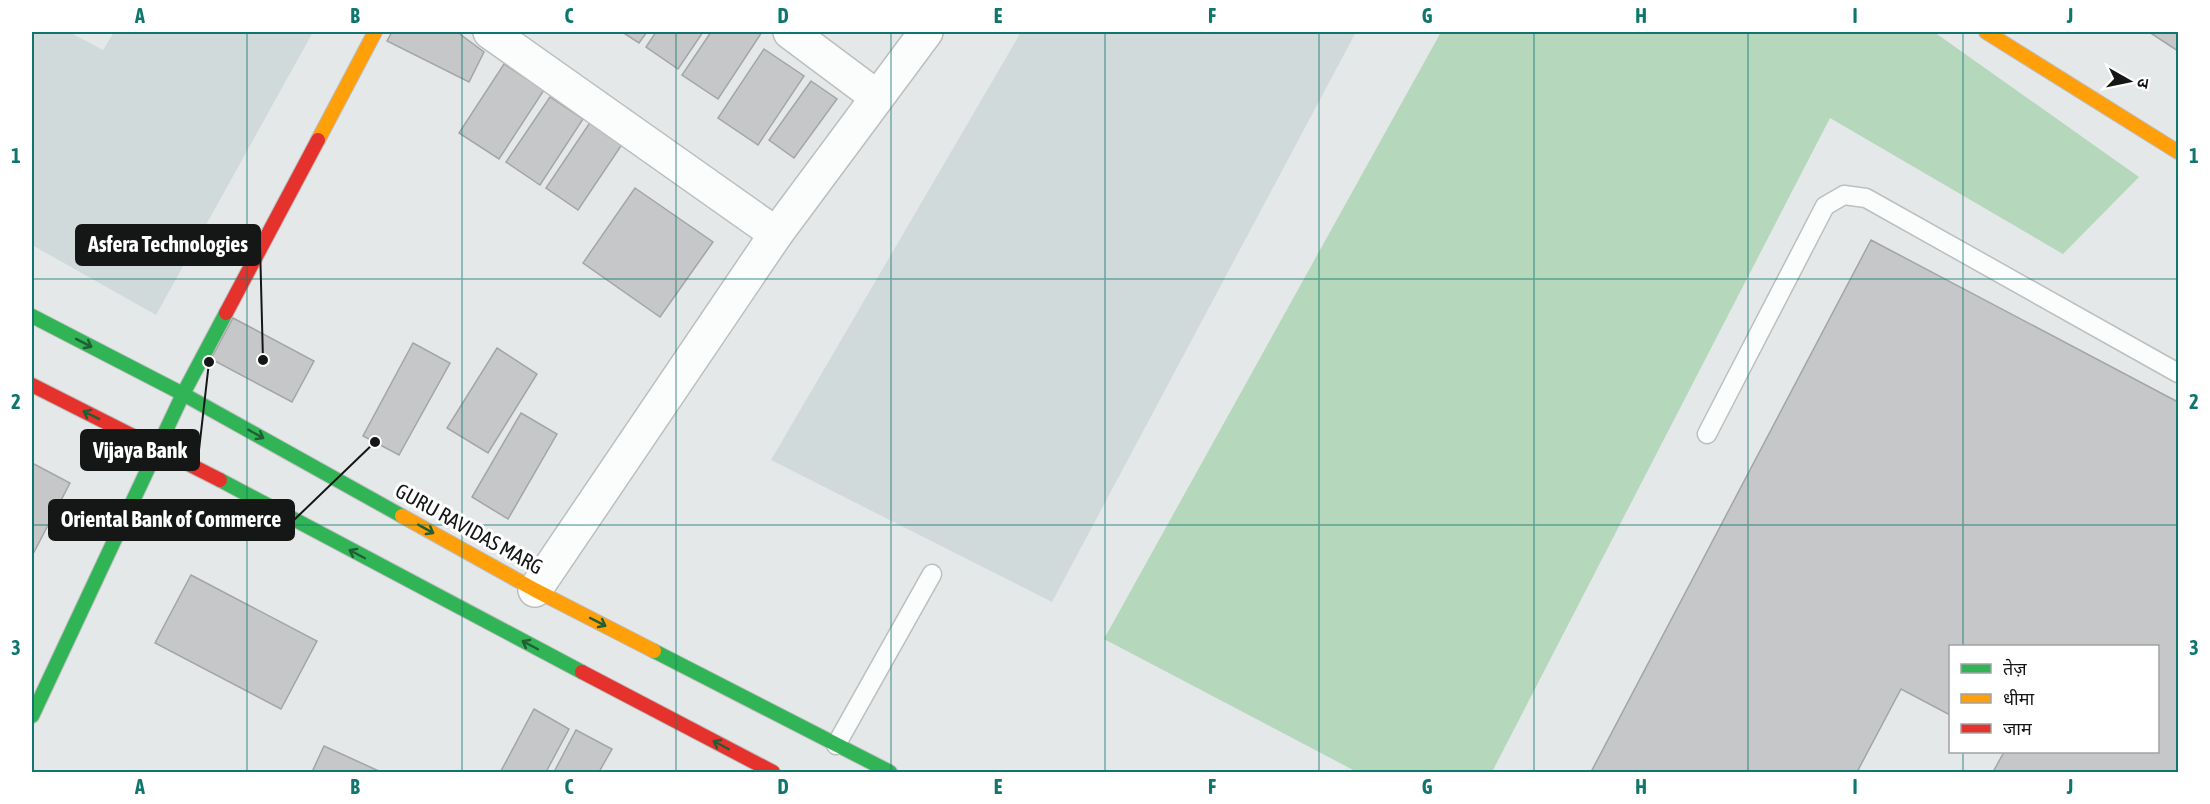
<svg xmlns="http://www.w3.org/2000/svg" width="2210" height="804" font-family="'Asap Condensed','Noto Sans Devanagari',sans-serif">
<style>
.built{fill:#d0dadb}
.green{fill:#b5d7bc}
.building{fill:#c5c7c8;stroke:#a3a5a6;stroke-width:1.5}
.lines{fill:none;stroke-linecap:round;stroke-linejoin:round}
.lane-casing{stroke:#bcbebf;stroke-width:21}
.street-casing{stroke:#bcbebf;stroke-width:36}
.fast-casing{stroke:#bcbebf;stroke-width:16}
.slow-casing{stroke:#bcbebf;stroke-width:16}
.jam-casing{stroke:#bcbebf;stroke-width:16}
.lane{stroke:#fbfcfc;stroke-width:18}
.street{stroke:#fbfcfc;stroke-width:33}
.fast{stroke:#30b455;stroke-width:14}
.slow{stroke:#ff9f0a;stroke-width:14}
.jam{stroke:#e5322d;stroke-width:14}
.oneway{stroke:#215e33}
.grid{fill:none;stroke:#0f766e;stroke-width:1.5;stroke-opacity:0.55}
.labels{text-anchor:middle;stroke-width:6;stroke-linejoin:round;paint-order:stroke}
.street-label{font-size:21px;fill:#151717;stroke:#fff}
.leader{fill:none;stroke:#151717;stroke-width:2}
.callout-dot{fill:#151717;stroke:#fff;stroke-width:2}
.callout{fill:#151717;stroke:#151717;stroke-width:2}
.callout-label{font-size:22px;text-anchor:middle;font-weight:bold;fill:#fff}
.neatline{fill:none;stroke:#0f766e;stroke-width:2}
.grid-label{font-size:20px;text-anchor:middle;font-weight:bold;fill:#0f766e}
</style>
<rect width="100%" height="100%" fill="#e5e8e9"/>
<g class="built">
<polygon points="32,32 69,32 103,50 114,32 313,32 156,315 32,245"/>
<polygon points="1021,32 1356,32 1052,602 771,460"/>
</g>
<polygon class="green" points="1441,32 1934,32 2139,177 2063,254 1830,118 1492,772 1357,772 1104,639"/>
<g class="building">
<polygon points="392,32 457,32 484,52 469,82 387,41"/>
<polygon points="622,32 647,32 639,43"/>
<polygon points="656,32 703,32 678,69 646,47"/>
<polygon points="711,32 762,32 718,99 682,75"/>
<polygon points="2149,32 2178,32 2178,51"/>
<polygon points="764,49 804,76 758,145 718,118"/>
<polygon points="504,64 544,90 499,159 459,133"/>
<polygon points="811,81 837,99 794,158 769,140"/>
<polygon points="550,97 583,119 540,185 506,162"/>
<polygon points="593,118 625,140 578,210 546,188"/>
<polygon points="635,188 713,242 660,317 583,263"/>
<polygon points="1871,240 2178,402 2178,772 1993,772 2004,752 2158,752 2158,646 1950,646 1950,715 1901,689 1857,772 1591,772"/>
<polygon points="233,318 314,361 292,402 211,359"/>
<polygon points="413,343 450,363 399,455 363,436"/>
<polygon points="497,348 537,374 488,453 447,428"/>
<polygon points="521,413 557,434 508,519 472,497"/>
<polygon points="34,464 70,483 32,556 32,468"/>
<polygon points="191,575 317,641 281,709 155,643"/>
<polygon points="534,709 569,729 546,772 503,772 501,771"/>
<polygon points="576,730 612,749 599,772 554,772"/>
<polygon points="324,746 381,772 312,772"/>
</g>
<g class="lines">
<g class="lane-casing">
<g id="lane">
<polyline points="1707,434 1825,206 1844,195 1866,198 2178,373"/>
<polyline points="836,745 932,574"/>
</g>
</g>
<g class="street-casing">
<g id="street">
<polyline points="490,32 776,234"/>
<polyline points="790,32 877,97"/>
<polyline points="535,590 776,234 926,32"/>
</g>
</g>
<g class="fast-casing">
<g id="fast">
<polyline points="32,316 183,394 402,516"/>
<polyline points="220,480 582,672"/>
<polyline points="654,651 890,772"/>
<polyline points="32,716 183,394 226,313"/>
</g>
</g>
<g class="slow-casing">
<g id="slow">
<polyline points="1986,32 2178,152"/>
<polyline points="318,140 375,32"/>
<polyline points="402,516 535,590 654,651"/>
</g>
</g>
<g class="jam-casing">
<g id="jam">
<polyline points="226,313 318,140"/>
<polyline points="32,385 220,480"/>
<polyline points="582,672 773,772"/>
</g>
</g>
<use href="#lane" class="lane"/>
<use href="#street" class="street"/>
<use href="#fast" class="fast"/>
<use href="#slow" class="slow"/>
<use href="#jam" class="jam"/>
</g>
<defs><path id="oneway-shaft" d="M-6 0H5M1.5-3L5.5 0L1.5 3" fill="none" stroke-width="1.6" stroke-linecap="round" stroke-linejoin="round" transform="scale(1.5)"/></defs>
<g class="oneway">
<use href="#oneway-shaft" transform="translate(84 343) rotate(27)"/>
<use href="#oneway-shaft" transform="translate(91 415) rotate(-154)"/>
<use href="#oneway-shaft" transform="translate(256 434) rotate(29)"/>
<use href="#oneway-shaft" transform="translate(426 529) rotate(29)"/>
<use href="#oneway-shaft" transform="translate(357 554) rotate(-152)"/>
<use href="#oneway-shaft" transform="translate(598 622) rotate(27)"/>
<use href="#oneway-shaft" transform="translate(530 645) rotate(-152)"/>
<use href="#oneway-shaft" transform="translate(721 745) rotate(-152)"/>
</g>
<path class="grid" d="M247 32V772M462 32V772M676 32V772M891 32V772M1105 32V772M1319 32V772M1534 32V772M1748 32V772M1963 32V646M32 279H2178M32 525H2178M1963 752V772"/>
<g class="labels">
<g class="street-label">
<text transform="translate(469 529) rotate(29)" y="7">GURU RAVIDAS MARG</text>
</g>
</g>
<path class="leader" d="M263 360L260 245M209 362L199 450M375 442L294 520"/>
<g class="callout-dot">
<circle cx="263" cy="360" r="6"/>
<circle cx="209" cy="362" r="6"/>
<circle cx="375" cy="442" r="6"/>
</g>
<g class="callout">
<rect x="76" y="225" width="184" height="40" rx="6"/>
<rect x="81" y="430" width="118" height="40" rx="6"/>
<rect x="49" y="500" width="245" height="40" rx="6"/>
</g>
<g class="callout-label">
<text x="168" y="252">Asfera Technologies</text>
<text x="140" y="458">Vijaya Bank</text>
<text x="171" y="527">Oriental Bank of Commerce</text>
</g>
<rect width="2210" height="804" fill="none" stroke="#ffffff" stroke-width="66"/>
<rect x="1949" y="645" width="210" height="108" fill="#ffffff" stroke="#a1a2a2" stroke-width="1.5"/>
<rect x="1961" y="664" width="30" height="9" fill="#30b455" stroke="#a1a2a2" stroke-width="1.5"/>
<text x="2003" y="675" font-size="18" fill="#151717">तेज़</text>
<rect x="1961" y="694" width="30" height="9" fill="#ff9f0a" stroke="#a1a2a2" stroke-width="1.5"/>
<text x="2003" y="705" font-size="18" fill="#151717">धीमा</text>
<rect x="1961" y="724" width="30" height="9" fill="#e5322d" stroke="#a1a2a2" stroke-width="1.5"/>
<text x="2003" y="735" font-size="18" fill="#151717">जाम</text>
<g transform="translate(2129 81) rotate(99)" stroke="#ffffff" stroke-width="4.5" paint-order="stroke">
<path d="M0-4.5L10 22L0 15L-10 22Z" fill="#151717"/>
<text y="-9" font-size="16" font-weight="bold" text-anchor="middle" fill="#151717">उ</text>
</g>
<rect x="33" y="33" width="2144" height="738" class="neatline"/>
<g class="grid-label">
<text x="140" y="23">A</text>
<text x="355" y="23">B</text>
<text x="569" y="23">C</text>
<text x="783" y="23">D</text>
<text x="998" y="23">E</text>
<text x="1212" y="23">F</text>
<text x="1427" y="23">G</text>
<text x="1641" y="23">H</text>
<text x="1855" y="23">I</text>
<text x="2070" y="23">J</text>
<text x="16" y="163">1</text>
<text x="2194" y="163">1</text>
<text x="16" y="409">2</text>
<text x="2194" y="409">2</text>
<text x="16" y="655">3</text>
<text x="2194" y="655">3</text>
<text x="140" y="794">A</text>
<text x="355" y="794">B</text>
<text x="569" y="794">C</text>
<text x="783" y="794">D</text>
<text x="998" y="794">E</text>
<text x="1212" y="794">F</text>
<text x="1427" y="794">G</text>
<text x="1641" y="794">H</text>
<text x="1855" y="794">I</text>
<text x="2070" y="794">J</text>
</g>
</svg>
